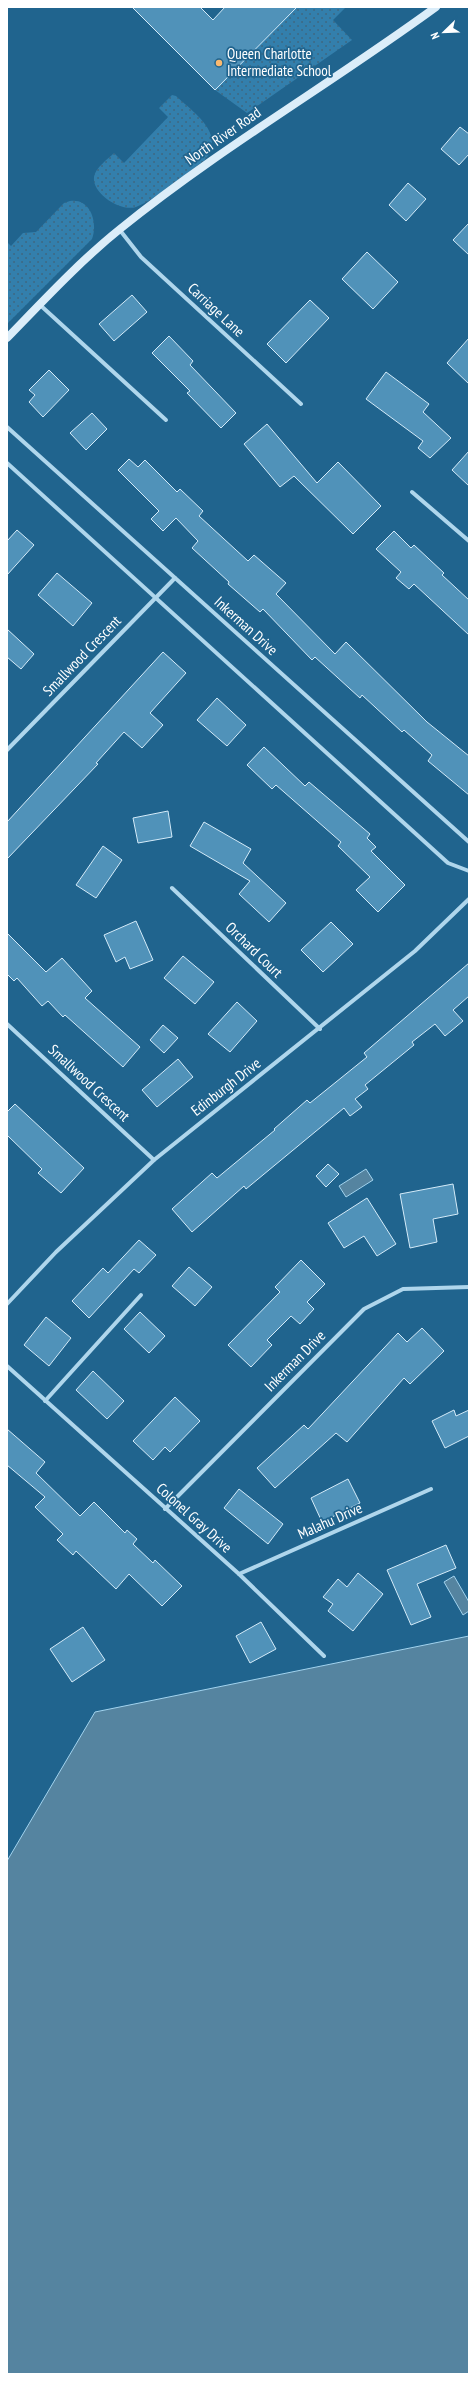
<svg xmlns="http://www.w3.org/2000/svg" width="476" height="2381" font-family="'PT Sans Narrow',sans-serif">
<style>
.grass{fill:url(#grass-dots)}
.water{fill:#5584a0;stroke:#a2d3ee}
.building{fill:#5092b9;stroke:#d4ebf9}
.lines{fill:none;stroke-linecap:round;stroke-linejoin:round}
.street{stroke:#afd6ec;stroke-width:4}
.secondary{stroke:#dbedf9;stroke-width:8}
.poi-dot{fill:#fab96f;stroke:#20648e;stroke-width:1.5}
.labels{text-anchor:middle;stroke-width:3.5;stroke-linejoin:round;paint-order:stroke}
.poi-label{font-size:15px;fill:#fff;stroke:#20648e;text-anchor:start}
.street-label{font-size:15px;fill:#fff;stroke:#20648e}
</style>
<defs>
<pattern id="grass-dots" width="8" height="8" patternUnits="userSpaceOnUse"><rect width="8" height="8" fill="#337fac"/><path d="M2 2h.1M6 6h.1" fill="none" stroke="#3e6881" stroke-width="1.8" stroke-linecap="round"/></pattern>
</defs>
<rect width="100%" height="100%" fill="#20648e"/>
<g class="grass">
<polygon points="297,7 346,7 333,20 352,40 247,113 215,90"/>
<path d="M172 95 176 96C193 112 227 134 205 160 189 171 153 201 136 207 121 212 92 194 94 177 95 168 108 159 114 153L124 163 168 117 159 108Z"/>
<path d="M70 201C91 198 98 223 92 239L7 324V242L11 246 23 233 36 232 64 203Z"/>
</g>
<g class="water">
<polygon points="366,1169 373,1180 346,1197 339,1186"/>
<polygon points="454,1576 469,1602 469,1611 463,1615 444,1582"/>
<polygon points="469,1636 469,2374 7,2374 7,1861 95,1712"/>
</g>
<g class="building">
<polygon points="132,7 200,7 213,20 225,7 297,7 215,90"/>
<polygon points="460,127 469,134 469,154 459,165 441,149"/>
<polygon points="408,183 426,199 406,221 389,205"/>
<polygon points="469,223 469,255 453,240"/>
<polygon points="367,252 398,282 373,309 342,279"/>
<polygon points="132,295 147,312 114,341 99,324"/>
<polygon points="310,300 329,318 286,363 267,344"/>
<polygon points="169,336 193,361 190,365 236,413 221,428 187,393 190,391 152,353"/>
<polygon points="469,338 469,384 447,363"/>
<polygon points="49,370 69,390 43,417 29,402 35,395 29,390"/>
<polygon points="386,372 429,404 423,412 451,438 430,458 418,448 423,441 366,399"/>
<polygon points="92,413 107,429 86,450 70,433"/>
<polygon points="267,424 317,483 338,462 381,506 353,534 294,476 280,487 244,444"/>
<polygon points="469,451 469,486 452,470"/>
<polygon points="129,459 138,467 145,460 177,492 180,489 203,511 199,516 248,561 254,555 286,583 276,594 335,654 346,642 427,722 469,756 469,795 428,761 432,755 404,730 402,732 362,695 360,698 315,657 312,660 263,609 260,612 228,584 229,582 192,548 198,541 176,518 163,531 151,519 159,511 118,470"/>
<polygon points="17,530 34,545 7,575 7,541"/>
<polygon points="394,531 411,548 414,545 444,573 442,575 469,600 469,635 414,584 409,589 396,578 401,572 376,549"/>
<polygon points="57,573 92,603 73,626 38,595"/>
<polygon points="7,629 34,654 21,669 7,657"/>
<polygon points="163,652 186,673 150,713 163,725 142,748 124,732 96,763 98,764 7,859 7,822"/>
<polygon points="217,698 246,725 227,746 197,720"/>
<polygon points="264,747 305,786 309,782 370,834 367,838 376,847 371,851 405,885 378,912 356,890 370,877 338,846 341,842 276,785 272,789 247,765"/>
<polygon points="168,811 172,837 138,843 133,818"/>
<polygon points="204,822 251,849 243,863 286,903 269,922 239,894 250,881 190,846"/>
<polygon points="103,846 122,860 96,898 76,885"/>
<polygon points="136,921 153,960 130,969 125,957 116,962 104,935"/>
<polygon points="331,922 353,944 323,972 301,950"/>
<polygon points="7,933 46,972 62,958 92,991 85,998 140,1047 123,1067 65,1015 63,1017 48,1001 42,1006 17,978 14,981 7,974"/>
<polygon points="183,956 214,982 195,1004 164,978"/>
<polygon points="469,963 469,996 453,1010 463,1021 445,1036 435,1024 412,1042 414,1045 365,1085 368,1089 355,1099 362,1107 350,1116 344,1108 246,1189 244,1186 192,1232 172,1209 212,1173 217,1178 275,1130 274,1129 307,1100 310,1103 367,1057 364,1053"/>
<polygon points="237,1002 257,1021 230,1052 208,1034"/>
<polygon points="163,1025 178,1038 164,1053 150,1040"/>
<polygon points="178,1059 193,1077 157,1107 142,1090"/>
<polygon points="15,1104 84,1168 61,1193 38,1173 42,1169 7,1135 7,1112"/>
<polygon points="328,1164 339,1174 326,1187 316,1176"/>
<polygon points="453,1184 458,1214 433,1219 437,1242 410,1248 400,1194"/>
<polygon points="367,1198 396,1244 377,1256 364,1236 344,1248 328,1223"/>
<polygon points="139,1240 156,1255 139,1273 134,1269 89,1318 72,1301 103,1268 108,1273"/>
<polygon points="301,1260 325,1284 307,1302 314,1309 300,1324 291,1316 267,1340 272,1345 251,1367 228,1345 280,1292 275,1287"/>
<polygon points="189,1267 212,1287 195,1306 172,1286"/>
<polygon points="140,1312 165,1336 149,1353 124,1329"/>
<polygon points="46,1317 71,1338 49,1366 24,1345"/>
<polygon points="422,1328 444,1351 410,1384 404,1378 347,1442 336,1433 275,1488 257,1468 304,1425 308,1429 398,1333 407,1342"/>
<polygon points="93,1371 124,1401 107,1419 76,1390"/>
<polygon points="175,1397 200,1421 170,1452 165,1447 153,1460 133,1441"/>
<polygon points="454,1410 456,1416 469,1410 469,1436 445,1448 432,1421"/>
<polygon points="7,1429 45,1462 36,1473 80,1516 94,1502 125,1533 127,1530 137,1539 133,1544 153,1563 155,1560 182,1586 162,1606 129,1574 116,1589 76,1551 73,1555 57,1540 63,1534 35,1507 45,1497 7,1465"/>
<polygon points="348,1479 360,1503 322,1522 311,1498"/>
<polygon points="239,1489 283,1524 268,1544 224,1508"/>
<polygon points="446,1545 456,1568 417,1584 431,1617 411,1625 387,1570"/>
<polygon points="358,1573 383,1594 353,1631 328,1611 333,1604 323,1597 338,1579 347,1587"/>
<polygon points="261,1622 276,1649 250,1663 236,1636"/>
<polygon points="83,1627 105,1660 72,1682 50,1649"/>
</g>
<g class="lines">
<g class="street">
<polyline points="119,229 141,257 301,404"/>
<polyline points="39,304 166,420"/>
<polyline points="7,427 469,842"/>
<polyline points="7,463 448,863 469,871"/>
<polyline points="412,492 469,541"/>
<polyline points="7,750 175,578"/>
<polyline points="172,888 320,1029"/>
<polyline points="7,1024 154,1160"/>
<polyline points="7,1304 56,1252 154,1160 415,951 469,899"/>
<polyline points="7,1366 239,1574 324,1656"/>
<polyline points="45,1401 141,1295"/>
<polyline points="165,1509 364,1309 403,1289 469,1287"/>
<polyline points="239,1574 431,1489"/>
</g>
<path class="secondary" d="M7 338C43 301 80 261 120 229 220 148 332 83 436 7"/>
</g>
<circle class="poi-dot" cx="219" cy="63" r="4"/>
<g class="labels">
<g class="poi-label">
<text x="227" y="59">Queen Charlotte<tspan x="227" dy="17">Intermediate School</tspan></text>
</g>
<g class="street-label">
<text transform="translate(223 136) rotate(-35)" y="5">North River Road</text>
<text transform="translate(216 310) rotate(43)" y="5">Carriage Lane</text>
<text transform="translate(246 626) rotate(42)" y="5">Inkerman Drive</text>
<text transform="translate(82 656) rotate(-46)" y="5">Smallwood Crescent</text>
<text transform="translate(254 950) rotate(44)" y="5">Orchard Court</text>
<text transform="translate(89 1083) rotate(43)" y="5">Smallwood Crescent</text>
<text transform="translate(226 1087) rotate(-38)" y="5">Edinburgh Drive</text>
<text transform="translate(295 1361) rotate(-45)" y="5">Inkerman Drive</text>
<text transform="translate(194 1518) rotate(42)" y="5">Colonel Gray Drive</text>
<text transform="translate(330 1521) rotate(-24)" y="5">Malahu Drive</text>
</g>
</g>
<rect width="476" height="2381" fill="none" stroke="#ffffff" stroke-width="16"/>
<g transform="translate(444 32) rotate(247)" stroke="#20648e" stroke-width="3" paint-order="stroke">
<path d="M0-3L7 15L0 10L-7 15Z" fill="#ffffff"/>
<text y="-6" font-size="11" font-weight="bold" text-anchor="middle" fill="#ffffff">N</text>
</g>
</svg>
